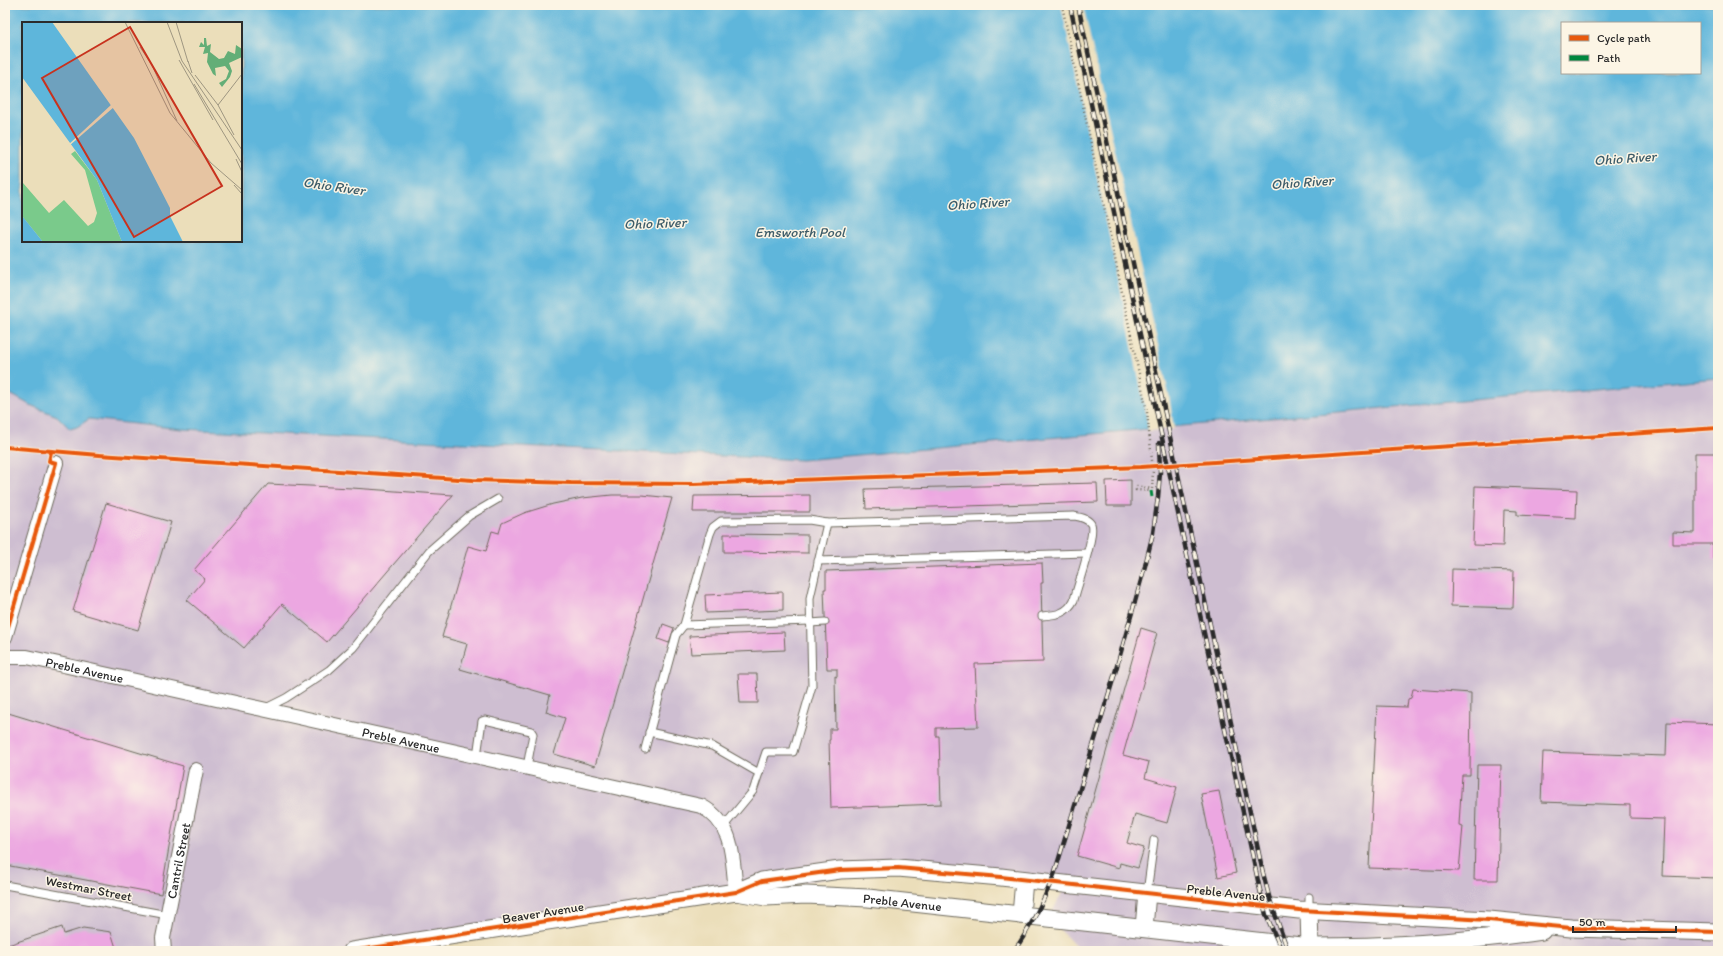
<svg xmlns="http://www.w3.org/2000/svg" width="1723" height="956" font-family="Itim,sans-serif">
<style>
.industrial{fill:#cebed1}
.water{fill:#5eb6db;stroke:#447083;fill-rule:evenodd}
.pier{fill:#ebdeba}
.building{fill:#eca7e1}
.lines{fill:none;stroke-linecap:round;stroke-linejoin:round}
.service-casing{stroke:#6e6a5d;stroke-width:9}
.minor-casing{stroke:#6e6a5d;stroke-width:16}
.tertiary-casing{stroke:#6e6a5d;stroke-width:19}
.path{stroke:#6e6a5d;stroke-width:2.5;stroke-dasharray:1 3;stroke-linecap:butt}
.service{stroke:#fff;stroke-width:7}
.minor{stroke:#fff;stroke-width:14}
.tertiary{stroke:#fff;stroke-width:17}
.rail-casing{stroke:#2b2b2b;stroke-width:4.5}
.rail{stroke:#fcf5e5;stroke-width:3;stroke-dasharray:9;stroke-linecap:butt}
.quiet{stroke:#00873e;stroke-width:3;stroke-dasharray:6 3;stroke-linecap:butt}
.cycleway-casing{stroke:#fcf5e5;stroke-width:6}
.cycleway{stroke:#e8590c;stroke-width:4}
.labels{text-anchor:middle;stroke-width:3;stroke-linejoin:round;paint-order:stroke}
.street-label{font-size:13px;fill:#2b2b2b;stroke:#fcf5e5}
.water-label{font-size:14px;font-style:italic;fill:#3d5c69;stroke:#fcf5e5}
.inset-road{fill:none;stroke:#9e9681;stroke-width:1}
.view{fill:#c8321e;fill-opacity:0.15;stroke:#c8321e;stroke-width:2}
.inset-edge{fill:none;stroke:#2b2b2b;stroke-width:2}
</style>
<rect width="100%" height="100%" fill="#fcf5e5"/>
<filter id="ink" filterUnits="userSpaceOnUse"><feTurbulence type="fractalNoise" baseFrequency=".025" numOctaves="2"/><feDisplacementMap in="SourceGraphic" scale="8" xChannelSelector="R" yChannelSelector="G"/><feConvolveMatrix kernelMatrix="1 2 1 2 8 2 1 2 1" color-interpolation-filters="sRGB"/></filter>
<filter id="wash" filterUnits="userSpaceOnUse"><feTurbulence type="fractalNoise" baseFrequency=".012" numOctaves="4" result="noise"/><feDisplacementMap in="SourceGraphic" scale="16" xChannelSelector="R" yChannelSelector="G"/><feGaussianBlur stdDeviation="0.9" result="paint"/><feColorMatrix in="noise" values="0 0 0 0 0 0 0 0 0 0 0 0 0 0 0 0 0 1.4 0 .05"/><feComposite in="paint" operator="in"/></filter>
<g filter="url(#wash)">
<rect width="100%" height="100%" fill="#ebdeba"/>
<polygon class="industrial" points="1718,378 1718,951 1080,951 1049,918 1066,885 898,868 352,951 5,951 5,391 30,405 57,416 62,422 77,427 89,419 182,429 802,460"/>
<path class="water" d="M5 5H1718V378L802 460 182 429 89 419 77 427 70 429 57 416 30 405 5 391ZM23 23H241V241H23ZM1562 23H1700V73H1562Z"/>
<polygon class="pier" points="1061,5 1083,5 1169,395 1174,429 1148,431 1146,413"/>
<g id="blocks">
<g class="building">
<polygon points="1695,453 1718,453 1718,559 1713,559 1713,544 1673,544 1673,532 1695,533"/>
<polygon points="1131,480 1131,506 1107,506 1106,481"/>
<polygon points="1097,483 1098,502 866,509 865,489"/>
<polygon points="268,484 352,488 453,495 327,642 282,604 244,648 187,600 205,579 194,570"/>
<polygon points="1475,486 1577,490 1576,518 1517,515 1517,511 1504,510 1503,546 1473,545"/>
<polygon points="612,495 642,495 672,498 595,766 554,754 565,718 546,712 550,695 460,669 467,644 442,637 468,546 486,551 492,531 499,533 502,523 524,513 553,504 582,498"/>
<polygon points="810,495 810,512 693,512 694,496"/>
<polygon points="106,503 171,522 138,630 73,611"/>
<polygon points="724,534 808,535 808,553 724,552"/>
<polygon points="1042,563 1043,583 1041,583 1043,662 975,664 978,727 936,728 936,736 939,736 941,804 831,808 829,740 830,740 830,729 836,729 835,676 837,677 837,669 827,669 824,589 826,589 826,571"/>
<polygon points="1452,569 1514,571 1513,608 1451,606"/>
<polygon points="783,592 783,610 706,613 705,595"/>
<polygon points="663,624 674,628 669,643 658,639"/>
<polygon points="1141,628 1157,633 1123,755 1149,762 1145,778 1177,787 1167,823 1135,814 1127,843 1144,848 1138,868 1120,863 1119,868 1077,856"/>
<polygon points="784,632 785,650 691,654 689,636"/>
<polygon points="738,674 757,674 758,703 740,703"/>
<polygon points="1413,689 1471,693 1470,775 1462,775 1459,825 1463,826 1459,871 1369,868 1377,706 1407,707 1408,699 1411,698"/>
<polygon points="5,712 183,766 161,894 5,865"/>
<polygon points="1667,722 1718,724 1718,878 1662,876 1664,819 1630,818 1630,805 1541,802 1543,752 1666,756"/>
<polygon points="1477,765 1501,765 1498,880 1474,880"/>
<polygon points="1219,791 1236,873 1218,877 1201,794"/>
<polygon points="62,927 64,934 83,928 111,932 117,951 5,951 5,946"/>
</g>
</g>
</g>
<g filter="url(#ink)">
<use href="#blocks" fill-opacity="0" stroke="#6e6a5d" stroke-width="1"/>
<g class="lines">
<g class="service-casing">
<g id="service">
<polyline points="818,561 1087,553"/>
<polyline points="810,623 825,622"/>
<polyline points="684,625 810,621"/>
<polyline points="266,708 286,698 329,670 353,648 429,551 469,516 498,499"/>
<polyline points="649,732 712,746 759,773"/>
<path d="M645 749 676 635 684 625 710 534 713 527 721 521 809 520 827 523 1074 516C1080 517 1087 518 1091 524 1096 534 1077 587 1074 600 1067 614 1056 615 1042 616"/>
<polyline points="477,756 482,721 485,720 531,731 533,734 527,767"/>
<polyline points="724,826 753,791 766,752 793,752 812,686 810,598 827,523"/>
<polyline points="5,885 168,915"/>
<polyline points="1147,893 1154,840"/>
<polyline points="1309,897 1309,911"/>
</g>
</g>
<g class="minor-casing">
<g id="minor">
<polyline points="5,637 56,463"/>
<path id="s1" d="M5 657H27L701 806C735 824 732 858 736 892"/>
<path id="s2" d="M164 951 163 938 196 770"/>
</g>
</g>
<g class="tertiary-casing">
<g id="tertiary">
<path id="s3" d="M736 892 766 897 806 895 868 898 1310 947C1387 947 1465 942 1542 931"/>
<polyline points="1309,911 1310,947"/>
<polyline points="1021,915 1024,880"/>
<polyline points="1144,928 1147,893"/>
<polyline points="352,951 736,892 762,881 840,870 898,868 1001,877 1299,910 1489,920 1571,928 1718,932"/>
</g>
</g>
<polyline class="path" points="1062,5 1147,412 1153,470 1152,489 1137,486 1136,490 1151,491"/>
<use href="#service" class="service"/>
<use href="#minor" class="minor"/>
<use href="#tertiary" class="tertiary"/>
<g class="rail-casing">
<g id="rail">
<polyline points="1070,5 1182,532 1260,890 1266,915 1282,951"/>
<polyline points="1078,5 1263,873 1270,900 1288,951"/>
<path d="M1014 951C1031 927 1043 902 1054 875L1115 673 1145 566 1153 533 1158 497 1160 472 1159 443"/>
</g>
</g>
<use href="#rail" class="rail"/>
<polyline class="quiet" points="1151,491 1152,497"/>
<g class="cycleway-casing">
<g id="cycleway">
<polyline points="5,447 99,455 473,480 571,483 694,484 1141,467 1718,428"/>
<polyline points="5,637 56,463 49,461 51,452"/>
<polyline points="352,951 736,892 762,881 840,870 898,868 1001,877 1299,910 1489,920 1571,928 1718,932"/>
</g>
</g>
<use href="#cycleway" class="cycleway"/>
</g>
</g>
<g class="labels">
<g class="street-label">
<text dy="5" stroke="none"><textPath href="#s1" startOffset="81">Preble Avenue</textPath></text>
<text dy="5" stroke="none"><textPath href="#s1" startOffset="405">Preble Avenue</textPath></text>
<text dy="5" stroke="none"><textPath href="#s2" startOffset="92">Cantril Street</textPath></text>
<text transform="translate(89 888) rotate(11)" y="5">Westmar Street</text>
<text transform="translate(1226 892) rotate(6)" y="5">Preble Avenue</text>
<text dy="5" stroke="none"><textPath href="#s3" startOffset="167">Preble Avenue</textPath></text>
<text transform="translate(543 912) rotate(-9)" y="5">Beaver Avenue</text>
</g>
<g class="water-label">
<text transform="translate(1625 158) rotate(-4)" y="5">Ohio River</text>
<text transform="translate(1302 182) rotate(-4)" y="5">Ohio River</text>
<text transform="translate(334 186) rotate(8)" y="5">Ohio River</text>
<text transform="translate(978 203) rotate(-4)" y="5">Ohio River</text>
<text transform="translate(655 223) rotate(-2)" y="5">Ohio River</text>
<text x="800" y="237">Emsworth Pool</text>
</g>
</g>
<g transform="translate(22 22)">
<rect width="220" height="220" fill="#ebdeba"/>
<path d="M53 129 75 158 100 220H21L0 194 1 161 27 191 42 178 66 204 72 200 75 191 63 148 49 132Z" fill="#7aca8b"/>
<path d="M182 16H184L185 24 189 22 188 30 197 37 202 36 206 29 213 32 214 23 220 27V35L207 41 210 49 208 55 200 65 197 61 204 57 207 49 203 44 193 46 194 54 191 52 185 40 186 31 181 32 183 25H177L179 20 182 23Z" fill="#63ae77"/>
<path d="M0 0H30L112 116 148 186V194L161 220H100L75 158 0 55ZM0 194 1 195 21 220H0Z" fill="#5eb6db"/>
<path d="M90 82 92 85 47 124 46 123Z" fill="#ebdeba"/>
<path class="inset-road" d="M103 0 148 91 189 141 220 168M145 0 160 39 220 128M154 0 166 40M118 25 130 43 155 99M157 38 191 98M166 39 170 51M173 53 196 83 220 52M172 62 220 142M196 83 212 113M214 137 220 150M212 163 220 172"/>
<path class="view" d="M108 5 200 164 112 215 20 56Z"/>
<rect width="220" height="220" class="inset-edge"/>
</g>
<rect width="1723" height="956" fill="none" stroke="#fcf5e5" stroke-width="20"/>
<rect x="1561" y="22" width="140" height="52" fill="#fcf5e5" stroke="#a8a49b"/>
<rect x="1569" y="35" width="20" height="6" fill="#e8590c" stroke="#a8a49b"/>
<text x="1597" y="42" font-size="12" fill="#2b2b2b">Cycle path</text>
<rect x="1569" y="55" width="20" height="6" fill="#00873e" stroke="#a8a49b"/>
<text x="1597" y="62" font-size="12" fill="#2b2b2b">Path</text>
<path d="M1573 926v6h103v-6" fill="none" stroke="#2b2b2b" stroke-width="2"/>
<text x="1579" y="926" font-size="12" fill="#2b2b2b" stroke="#fcf5e5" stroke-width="3" paint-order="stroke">50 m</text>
</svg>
